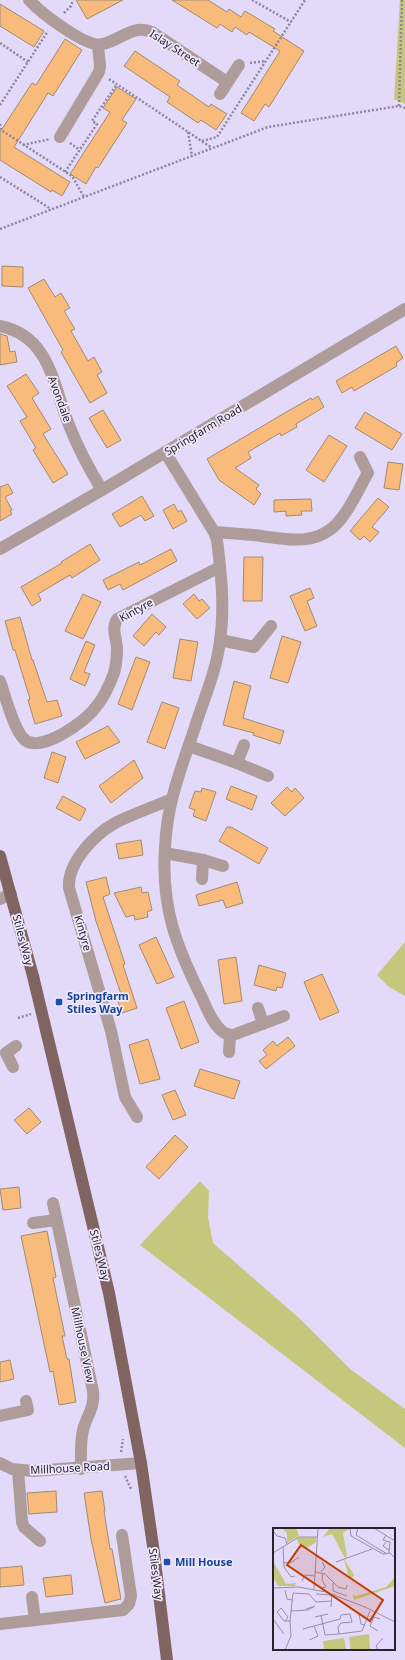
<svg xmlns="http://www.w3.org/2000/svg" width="405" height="1660" font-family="'Noto Sans',sans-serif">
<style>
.green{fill:#c4c77c}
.building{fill:#f8bb7c;stroke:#a28a72}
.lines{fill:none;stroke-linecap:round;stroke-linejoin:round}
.path{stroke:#8e869d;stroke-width:2.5;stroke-dasharray:2 2;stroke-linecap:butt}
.minor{stroke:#ad9c9a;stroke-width:12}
.major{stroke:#816461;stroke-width:12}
.transit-dot{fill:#1a4fb4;stroke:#eee8fc;stroke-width:1.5}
.labels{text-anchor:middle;stroke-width:3.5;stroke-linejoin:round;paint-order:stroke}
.street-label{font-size:11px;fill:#27232f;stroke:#eee8fc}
.transit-label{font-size:11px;font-weight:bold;fill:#164399;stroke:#eee8fc;text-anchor:start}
.inset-road{fill:none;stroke:#9890a8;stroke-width:1}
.view{fill:#c23b01;fill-opacity:0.15;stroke:#c23b01;stroke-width:2}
.inset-edge{fill:none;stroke:#27232f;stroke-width:2}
</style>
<rect width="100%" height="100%" fill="#e3d9f9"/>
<g class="green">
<polygon points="400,0 405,0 405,104 394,99"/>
<polygon points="405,942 405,996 389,987 377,975"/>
<polygon points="200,1181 209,1191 208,1217 213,1243 299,1318 350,1369 405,1409 405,1448 140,1245"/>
</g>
<g class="building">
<polygon points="76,0 123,0 87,19"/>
<polygon points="172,0 208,0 227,12 229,9 241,17 245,11 275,29 273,31 304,51 269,107 265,104 254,121 241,113 280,51 249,32 247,35 235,27 232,32 220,24 217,28"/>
<polygon points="0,4 44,31 34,47 0,26"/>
<polygon points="65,39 82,50 53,96 48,93 14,147 70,182 62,196 52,190 51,192 0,160 0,132 32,83 36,85"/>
<polygon points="135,51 180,81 177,85 209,107 211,104 227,114 216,130 201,120 198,123 167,102 170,97 124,66"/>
<polygon points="117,87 136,99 122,120 127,123 98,168 96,167 86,184 70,174 110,112 103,108"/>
<polygon points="2,266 23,267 23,287 2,286"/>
<polygon points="44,279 55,297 61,293 70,308 64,311 75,329 71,331 88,361 94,357 102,372 97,375 107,393 90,403 61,352 63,350 28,288"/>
<polygon points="0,334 7,336 10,352 15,351 17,362 0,365"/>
<polygon points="396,346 403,358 396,363 397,366 354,391 352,387 342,393 336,381"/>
<polygon points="26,374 39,393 32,398 51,429 43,434 68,474 53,483 33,450 36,448 20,421 27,417 7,386"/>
<polygon points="318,396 324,407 296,424 297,427 281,436 280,433 248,452 251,458 235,468 259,485 256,489 261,494 254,505 219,480 207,459 288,411 311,398 312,400"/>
<polygon points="103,410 121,440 107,448 89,418"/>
<polygon points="365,412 402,434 392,450 355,428"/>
<polygon points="329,435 347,446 324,482 306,470"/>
<polygon points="388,462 403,464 399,490 384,488"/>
<polygon points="8,484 13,493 5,497 12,510 10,511 12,514 0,521 0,487"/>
<polygon points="142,496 154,516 145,521 141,515 120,527 112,514"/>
<polygon points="378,498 389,507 372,527 379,532 370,542 364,536 360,540 350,531"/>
<polygon points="311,499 312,511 301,511 302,515 286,516 286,511 274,512 274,500"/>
<polygon points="174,504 178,512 181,510 187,521 173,529 163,510"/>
<polygon points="90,544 100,560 72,578 70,575 38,594 41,600 32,606 21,587 62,563 61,562"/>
<polygon points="171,549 177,561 123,590 120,584 108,590 103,580 139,562 140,565"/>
<polygon points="244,557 263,557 262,601 243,601"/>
<polygon points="310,588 314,598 307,601 317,626 305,631 290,596"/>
<polygon points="83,594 101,602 83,639 65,631"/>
<polygon points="194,594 199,601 202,599 210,608 197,619 183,604"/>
<polygon points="152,614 166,627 159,635 156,632 144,646 133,636"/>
<polygon points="20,617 32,660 33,660 47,702 57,700 62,716 35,724 28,700 30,699 15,650 13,650 5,621"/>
<polygon points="282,636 301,642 288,683 270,678"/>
<polygon points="180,639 198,642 191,681 173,678"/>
<polygon points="86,641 95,645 84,672 90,674 85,686 70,679"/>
<polygon points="136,657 150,662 132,710 118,704"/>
<polygon points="234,681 251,686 243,718 284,731 280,744 253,735 254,733 223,725"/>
<polygon points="162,702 179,708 165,749 147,742"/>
<polygon points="108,726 120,742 85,759 76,742"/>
<polygon points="52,752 66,757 58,783 44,778"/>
<polygon points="134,760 143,778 111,803 99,786"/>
<polygon points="231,786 257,796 252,810 226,799"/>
<polygon points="287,787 292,792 295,788 304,798 285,816 271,803"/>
<polygon points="202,788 216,792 206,821 193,816 195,810 189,808 195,791 201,792"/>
<polygon points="63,796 86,809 80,821 56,808"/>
<polygon points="227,827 231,827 268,848 259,864 219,841"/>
<polygon points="141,840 143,855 119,859 116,844"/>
<polygon points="106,877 110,894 103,897 125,964 123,965 137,1008 122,1013 116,995 121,994 96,921 86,882"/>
<polygon points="237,882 243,903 226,908 223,900 199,906 196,895"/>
<polygon points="141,887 142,893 148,892 152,910 147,912 148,917 135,920 134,915 126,917 114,893"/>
<polygon points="156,937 174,977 157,984 139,945"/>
<polygon points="236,957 242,1001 224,1004 218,960"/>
<polygon points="259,965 286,973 282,988 277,987 276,991 254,985"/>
<polygon points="322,974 339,1012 320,1020 304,982"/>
<polygon points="184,1001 199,1042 181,1049 166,1008"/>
<polygon points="288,1037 295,1046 266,1069 259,1061 267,1055 263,1050 273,1041 277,1046"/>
<polygon points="148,1039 160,1079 140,1084 129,1045"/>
<polygon points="200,1069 240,1081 234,1099 194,1086"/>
<polygon points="175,1090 186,1115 173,1120 162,1095"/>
<polygon points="29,1108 41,1122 27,1134 14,1120"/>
<polygon points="175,1135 188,1147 159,1179 146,1167"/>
<polygon points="19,1187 21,1208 3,1210 0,1189"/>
<polygon points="47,1231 56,1277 53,1278 65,1336 62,1336 67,1359 69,1359 76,1402 59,1405 53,1371 50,1372 21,1236"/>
<polygon points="10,1360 14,1379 0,1382 0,1362"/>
<polygon points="56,1491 57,1512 29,1514 27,1493"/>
<polygon points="102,1491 105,1511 104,1511 110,1549 112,1549 121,1599 105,1603 91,1539 84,1493"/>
<polygon points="22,1566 24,1585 0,1587 0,1568"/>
<polygon points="71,1575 73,1594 46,1597 43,1578"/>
</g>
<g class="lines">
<g class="path">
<polyline points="252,0 291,22"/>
<polyline points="64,13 71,6 73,0"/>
<polyline points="0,43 28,62"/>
<polyline points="250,63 265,61"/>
<polyline points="109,79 212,148"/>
<polyline points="0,105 48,31"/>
<polyline points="399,106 402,0"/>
<polyline points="0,124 1,130 72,176 84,197"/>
<polyline points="188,132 192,156"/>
<polyline points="202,141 217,137 305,0"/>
<polyline points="70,143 80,150"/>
<polyline points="23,145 50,139"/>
<polyline points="65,172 97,124 92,121 117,84"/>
<polyline points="0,177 51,209"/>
<polyline points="0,229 268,127 399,106 405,108"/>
<polyline points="18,1018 31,1014"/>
<polyline points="121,1452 123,1439"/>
<polyline points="125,1476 131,1489"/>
</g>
<g class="minor">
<path d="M29 0C40 12 87 49 103 44 121 40 132 24 152 32L227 82"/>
<polyline points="220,94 239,65"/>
<polyline points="60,137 99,72 100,66 98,45"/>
<path d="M0 326C50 336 53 385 69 425 78 448 89 469 102 490"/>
<path d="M165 452 214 532 217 540C221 573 225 607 220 640 217 670 204 698 195 727 187 751 178 775 172 799 168 815 166 831 165 847 161 908 176 946 203 1000 208 1012 218 1036 233 1035L284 1016"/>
<path d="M214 532C227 533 241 534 254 535 284 539 318 548 340 520 352 506 359 488 368 473L360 457"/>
<polyline points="0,549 102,490 405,309"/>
<polyline points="220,640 254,647 271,626"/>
<path d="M0 681C5 695 14 731 25 740 41 753 85 722 95 708 103 699 110 684 114 673 116 666 117 656 117 649 117 639 111 629 117 619L220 567"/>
<polyline points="189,746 237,763 268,776"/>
<polyline points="237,763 244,745"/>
<polyline points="165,853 203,860 223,866"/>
<polyline points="202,879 203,860"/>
<polyline points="0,899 11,894"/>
<polyline points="258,1008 263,1024"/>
<polyline points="229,1052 230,1035"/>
<polyline points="13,1067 6,1053 16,1046"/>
<path d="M137 1117 125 1097 111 1031 69 888C67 863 94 835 115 823 133 814 153 807 172 799"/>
<path d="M53 1203 93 1391C95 1408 87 1415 83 1430 80 1443 81 1456 81 1469"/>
<polyline points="33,1223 56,1220"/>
<polyline points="0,1416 28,1410 26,1401"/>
<polyline points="0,1463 12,1469 33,1471 141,1463"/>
<polyline points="18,1470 22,1522 24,1527 40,1541"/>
<polyline points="32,1597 35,1620"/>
<polyline points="0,1624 123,1610 129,1604 131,1596 122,1535"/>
</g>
<polyline class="major" points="0,856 33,976 109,1293 141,1463 154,1553 167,1660"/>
</g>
<g class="transit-dot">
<rect x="55" y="998" width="8" height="8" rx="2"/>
<rect x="163" y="1558" width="8" height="8" rx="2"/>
</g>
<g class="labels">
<g class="street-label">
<text transform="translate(175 48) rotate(33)" y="4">Islay Street</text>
<text transform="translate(60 399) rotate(70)" y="4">Avondale</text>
<text transform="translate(203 430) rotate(-31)" y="4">Springfarm Road</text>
<text transform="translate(136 610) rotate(-29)" y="4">Kintyre</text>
<text transform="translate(83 933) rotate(74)" y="4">Kintyre</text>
<text transform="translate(23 940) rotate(75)" y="4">Stiles Way</text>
<text transform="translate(100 1255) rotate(76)" y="4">Stiles Way</text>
<text transform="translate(83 1345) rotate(78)" y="4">Millhouse View</text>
<text transform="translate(70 1468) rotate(-3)" y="4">Millhouse Road</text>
<text transform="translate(156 1574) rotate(83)" y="4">Stiles Way</text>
</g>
<g class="transit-label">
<text x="67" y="1000">Springfarm<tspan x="67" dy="13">Stiles Way</tspan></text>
<text x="175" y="1566">Mill House</text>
</g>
</g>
<g transform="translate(273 1528)">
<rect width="122" height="122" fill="#e3d9f9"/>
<path d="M23 0 26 8 14 15V6L10 1ZM57 0H77L70 5 74 28 72 30 59 6 50 9ZM43 9V14L33 21 25 15 24 10ZM71 31 80 45 81 48 76 51ZM0 33 13 56 23 55 22 58H5L0 48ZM122 49V58L81 72 80 67 83 68 113 59ZM96 106 97 122H78L76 109ZM71 110 73 121 51 122 50 113Z" fill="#c4c77c"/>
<path class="inset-road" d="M77 0 78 8 110 26 117 25M85 0 83 7 114 26M101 0 122 13M1 4 4 8 12 10 14 16M113 7 110 12 117 14 116 24 122 30M113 14 110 18 116 22M10 19 11 39 18 49 22 48M0 25 26 9H44M63 34 99 21M10 35 19 34 26 29M42 44 52 46 65 59 73 61 74 57M48 44 52 39 49 34M29 53 32 47 42 48M60 55V63L74 68M0 60 25 59 53 64 92 79 122 94M48 60 53 59 49 52 50 45M41 61 45 0M12 62 14 71 19 72M43 66 57 67M58 79 59 66M18 83 35 82 42 78 33 81M86 86 88 96 92 97M48 87 52 107 66 106 65 99M42 89 55 86M0 91 11 106M12 93 15 89 8 80 4 84 11 93H17M30 101 67 91 68 87 77 86 79 94 68 95 65 99M105 103 97 98 101 89 107 91M66 106 89 103 97 83M36 112 45 108 41 98M12 122 18 108 17 93 20 65 36 66 43 74 58 73M105 122 103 118 110 110"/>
<path class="view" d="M28 17 110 72 97 93 14 37Z"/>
<rect width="122" height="122" class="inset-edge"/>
</g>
</svg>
